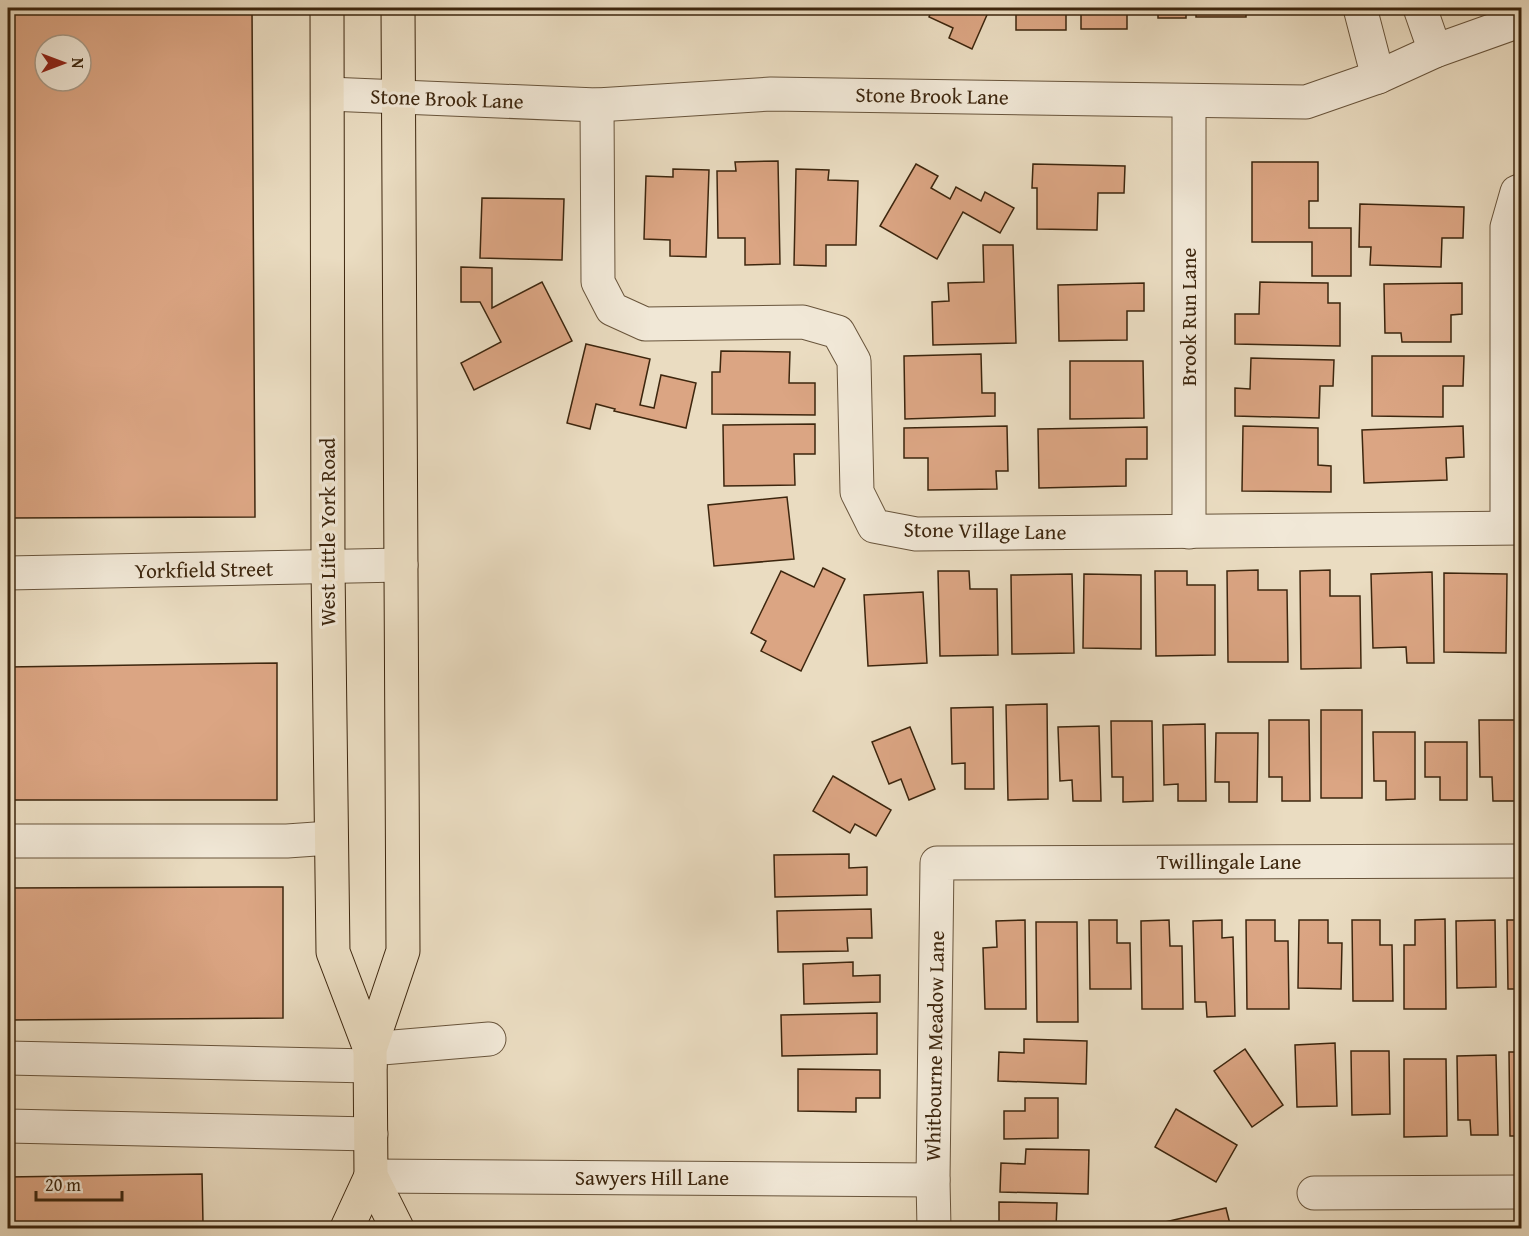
<svg xmlns="http://www.w3.org/2000/svg" width="1529" height="1236" font-family="'Gentium Book Plus',serif">
<style>
.building{fill:#dba583;stroke:#3d260e;stroke-width:1.5;fill-rule:evenodd}
.lines{fill:none;stroke-linecap:round;stroke-linejoin:round}
.minor-casing{stroke:#68543b;stroke-width:35}
.major-casing{stroke:#3d260e;stroke-width:35}
.minor{stroke:#f1e8d7;stroke-width:33}
.major{stroke:#eadcc1;stroke-width:33}
.labels{text-anchor:middle;stroke-width:6;stroke-linejoin:round;paint-order:stroke}
.street-label{font-size:21px;fill:#3d260e;stroke:#f1e8d7}
</style>
<rect width="100%" height="100%" fill="#eadcc1"/>
<filter id="stains"><feTurbulence type="fractalNoise" baseFrequency=".00333" numOctaves="4"/><feColorMatrix values="0 0 0 0 .2 0 0 0 0 .09 0 0 0 0 .02 0 0 0 .5 -.17"/></filter>
<radialGradient id="worn" r=".72"><stop offset=".6" stop-color="#630" stop-opacity="0"/><stop offset="1" stop-color="#630" stop-opacity=".3"/></radialGradient>
<g class="building">
<path d="M8 8H252L255 517 9 518ZM45 45H81V81H45Z"/>
<polygon points="933,8 990,8 972,49 949,38 953,28 929,17"/>
<rect x="1016" y="8" width="50" height="22"/>
<rect x="1081" y="8" width="46" height="21"/>
<rect x="1158" y="8" width="28" height="10"/>
<rect x="1196" y="8" width="50" height="9"/>
<polygon points="778,161 780,264 745,265 745,238 718,238 717,171 736,171 735,162"/>
<polygon points="1252,162 1318,162 1318,201 1309,201 1309,228 1351,228 1351,276 1312,276 1312,242 1252,242"/>
<polygon points="916,164 938,176 931,188 950,199 956,187 981,201 985,192 1014,208 1000,233 963,212 937,259 880,226"/>
<polygon points="1033,164 1125,166 1124,193 1098,193 1097,230 1037,229 1037,188 1032,188"/>
<polygon points="673,169 709,170 706,257 670,256 670,240 644,239 646,176 673,177"/>
<polygon points="796,169 829,170 828,180 858,181 856,245 826,245 826,266 794,265"/>
<polygon points="482,198 564,199 562,260 480,258"/>
<polygon points="1360,204 1464,207 1463,238 1442,238 1441,267 1370,265 1371,247 1359,247"/>
<polygon points="983,245 1013,245 1016,343 933,345 932,302 949,301 948,283 984,282"/>
<polygon points="461,267 492,268 492,308 542,282 572,341 474,390 461,363 501,342 480,302 461,302"/>
<polygon points="1260,282 1328,283 1328,303 1340,303 1340,346 1235,344 1235,314 1259,314"/>
<polygon points="1144,283 1144,311 1127,311 1127,340 1059,341 1058,285"/>
<polygon points="1462,283 1462,314 1451,315 1451,342 1402,342 1401,333 1385,333 1384,284"/>
<polygon points="586,344 650,359 640,405 654,408 661,375 696,383 686,428 614,411 615,409 596,404 590,429 567,423"/>
<polygon points="721,351 790,352 789,383 815,383 815,415 712,414 712,372 720,372"/>
<polygon points="981,354 982,393 995,393 995,416 905,419 904,356"/>
<polygon points="1372,356 1464,356 1463,386 1443,386 1443,417 1372,416"/>
<polygon points="1251,358 1334,360 1333,386 1320,386 1319,418 1235,416 1235,388 1250,389"/>
<polygon points="1070,361 1143,361 1144,418 1070,419"/>
<polygon points="815,424 815,454 794,454 795,485 724,486 723,425"/>
<polygon points="1007,426 1008,471 996,471 997,489 928,490 928,458 904,458 904,428"/>
<polygon points="1243,426 1318,428 1318,465 1331,466 1331,492 1242,491"/>
<polygon points="1463,426 1464,457 1446,458 1447,480 1364,483 1362,430"/>
<polygon points="1147,427 1147,459 1126,459 1126,486 1039,488 1038,429"/>
<polygon points="787,497 794,559 714,566 708,505"/>
<polygon points="823,568 845,579 801,671 761,651 766,641 751,633 781,571 814,587"/>
<polygon points="1258,570 1258,590 1287,590 1288,662 1228,662 1227,571"/>
<polygon points="1330,570 1330,596 1360,596 1361,668 1301,669 1300,571"/>
<polygon points="1517,570 1522,570 1522,664 1518,664"/>
<polygon points="938,571 969,571 970,589 997,589 998,655 940,656"/>
<polygon points="1155,571 1187,571 1187,585 1215,585 1215,655 1156,656"/>
<polygon points="1432,572 1434,663 1407,663 1406,647 1373,648 1371,574"/>
<polygon points="1444,573 1507,574 1506,653 1444,652"/>
<polygon points="1072,574 1074,653 1012,654 1011,575"/>
<polygon points="1084,574 1141,575 1141,649 1083,648"/>
<polygon points="923,592 927,663 868,666 864,595"/>
<polygon points="277,663 277,800 8,800 8,667"/>
<polygon points="1047,704 1048,799 1008,800 1006,705"/>
<polygon points="993,707 994,789 965,789 965,763 952,764 951,708"/>
<rect x="1321" y="710" width="41" height="88"/>
<polygon points="1269,720 1309,720 1310,801 1282,801 1282,777 1269,777"/>
<polygon points="1479,720 1519,720 1520,801 1493,801 1492,777 1480,777"/>
<polygon points="1111,721 1152,721 1153,801 1123,802 1123,777 1112,777"/>
<polygon points="1205,724 1206,801 1178,801 1178,784 1164,785 1163,725"/>
<polygon points="1099,726 1101,801 1073,801 1072,780 1060,781 1058,727"/>
<polygon points="910,727 935,789 909,800 901,779 889,784 872,742"/>
<polygon points="1373,732 1415,732 1415,799 1386,800 1386,781 1374,781"/>
<polygon points="1216,733 1258,733 1257,802 1229,802 1229,782 1215,782"/>
<polygon points="1425,742 1467,742 1467,800 1440,800 1440,777 1425,777"/>
<polygon points="833,776 891,810 876,836 855,824 850,833 813,811"/>
<polygon points="849,854 849,868 867,867 867,895 775,897 774,855"/>
<polygon points="283,887 283,1018 8,1020 8,888"/>
<polygon points="871,909 872,938 847,938 848,951 778,952 777,911"/>
<polygon points="1445,919 1446,1009 1404,1009 1404,945 1415,945 1415,920"/>
<polygon points="1025,920 1026,1009 985,1009 983,948 997,947 996,921"/>
<polygon points="1089,920 1117,920 1117,943 1130,943 1131,989 1090,989"/>
<polygon points="1169,920 1170,946 1182,946 1183,1009 1142,1009 1141,921"/>
<polygon points="1222,920 1222,938 1233,937 1235,1016 1207,1017 1206,1002 1195,1002 1193,921"/>
<polygon points="1246,920 1275,920 1275,941 1288,941 1289,1009 1247,1009"/>
<polygon points="1299,920 1328,920 1328,943 1342,943 1341,989 1298,988"/>
<polygon points="1352,920 1380,920 1380,945 1392,945 1393,1001 1353,1001"/>
<polygon points="1495,920 1496,987 1457,988 1456,921"/>
<polygon points="1507,920 1522,920 1522,989 1508,989"/>
<polygon points="1036,922 1077,922 1078,1022 1037,1022"/>
<polygon points="853,962 853,976 880,975 880,1002 804,1004 803,964"/>
<polygon points="877,1013 877,1054 782,1056 781,1015"/>
<polygon points="1024,1039 1087,1041 1086,1084 998,1081 999,1052 1024,1053"/>
<polygon points="1335,1043 1337,1106 1297,1107 1295,1045"/>
<polygon points="1245,1049 1283,1105 1252,1127 1214,1071"/>
<polygon points="1351,1051 1389,1051 1390,1114 1352,1115"/>
<polygon points="1509,1052 1522,1052 1522,1136 1510,1136"/>
<polygon points="1496,1055 1498,1135 1471,1135 1470,1120 1458,1120 1457,1056"/>
<polygon points="1404,1059 1446,1059 1447,1136 1404,1137"/>
<polygon points="798,1069 880,1070 880,1098 856,1098 856,1112 798,1111"/>
<polygon points="1025,1098 1058,1098 1058,1138 1004,1139 1004,1111 1025,1111"/>
<polygon points="1176,1109 1237,1145 1216,1182 1155,1147"/>
<polygon points="1026,1149 1089,1150 1088,1194 1000,1192 1001,1163 1025,1164"/>
<polygon points="202,1174 203,1223 241,1223 241,1228 8,1228 8,1177"/>
<polygon points="999,1202 1057,1203 1056,1228 999,1228"/>
<polygon points="1226,1208 1231,1228 1139,1228"/>
</g>
<g class="lines">
<g class="minor-casing">
<g id="minor">
<polyline points="1360,8 1378,77"/>
<polyline points="1420,8 1435,51"/>
<polyline points="328,94 597,105 771,94 1306,102 1378,77 1435,51 1522,20"/>
<polyline points="1189,101 1189,532"/>
<polyline points="597,105 598,282 612,309 645,324 803,322 838,332 854,361 857,492 874,526 916,534 1522,528"/>
<polyline points="1507,527 1507,227 1517,192 1522,190"/>
<polyline points="8,573 401,565"/>
<polyline points="8,841 287,841 330,838"/>
<polyline points="370,1049 489,1039"/>
<polyline points="8,1058 370,1066"/>
<polyline points="8,1126 371,1134"/>
<polyline points="371,1176 933,1180"/>
<polyline points="1314,1193 1522,1192"/>
<polyline points="934,1228 933,1180 937,863 1522,861"/>
</g>
</g>
<g class="major-casing">
<g id="major">
<polyline points="327,8 328,567 333,952 370,1049"/>
<polyline points="347,1228 371,1176"/>
<polyline points="397,1228 371,1176 370,1049 403,951 398,8"/>
</g>
</g>
<use href="#minor" class="minor"/>
<use href="#major" class="major"/>
</g>
<g class="labels">
<g class="street-label">
<text transform="translate(932 96) rotate(1)" y="7">Stone Brook Lane</text>
<text transform="translate(447 99) rotate(2)" y="7">Stone Brook Lane</text>
<text transform="translate(1189 317) rotate(-90)" y="7">Brook Run Lane</text>
<text transform="translate(985 531) rotate(1)" y="7">Stone Village Lane</text>
<text transform="translate(328 532) rotate(-90)" y="7">West Little York Road</text>
<text transform="translate(204 570) rotate(-1)" y="7">Yorkfield Street</text>
<text x="1229" y="869">Twillingale Lane</text>
<text transform="translate(935 1046) rotate(-89)" y="7">Whitbourne Meadow Lane</text>
<text x="652" y="1185">Sawyers Hill Lane</text>
</g>
</g>
<rect width="1529" height="1236" fill="none" stroke="#eadcc1" stroke-width="30"/>
<rect x="9" y="9" width="1511" height="1218" fill="none" stroke="#3d260e" stroke-width="3"/>
<rect x="15" y="15" width="1499" height="1206" fill="none" stroke="#3d260e" stroke-width="1.5"/>
<g transform="translate(63 63) rotate(90)"><circle r="28" fill="#f1e8d7" stroke="#a99a87" stroke-width="1.5"/>
<path d="M0-4.5L10 22L0 15L-10 22Z" fill="#8f2418"/>
<text y="-9" font-size="16" font-weight="bold" text-anchor="middle" fill="#3d260e">N</text>
</g>
<path d="M36 1191v9h86v-9" fill="none" stroke="#3d260e" stroke-width="3"/>
<text x="45" y="1191" font-size="18" fill="#3d260e" stroke="#f1e8d7" stroke-width="4.5" paint-order="stroke">20 m</text>
<rect width="100%" height="100%" filter="url(#stains)"/>
<rect width="100%" height="100%" fill="url(#worn)"/>
</svg>
